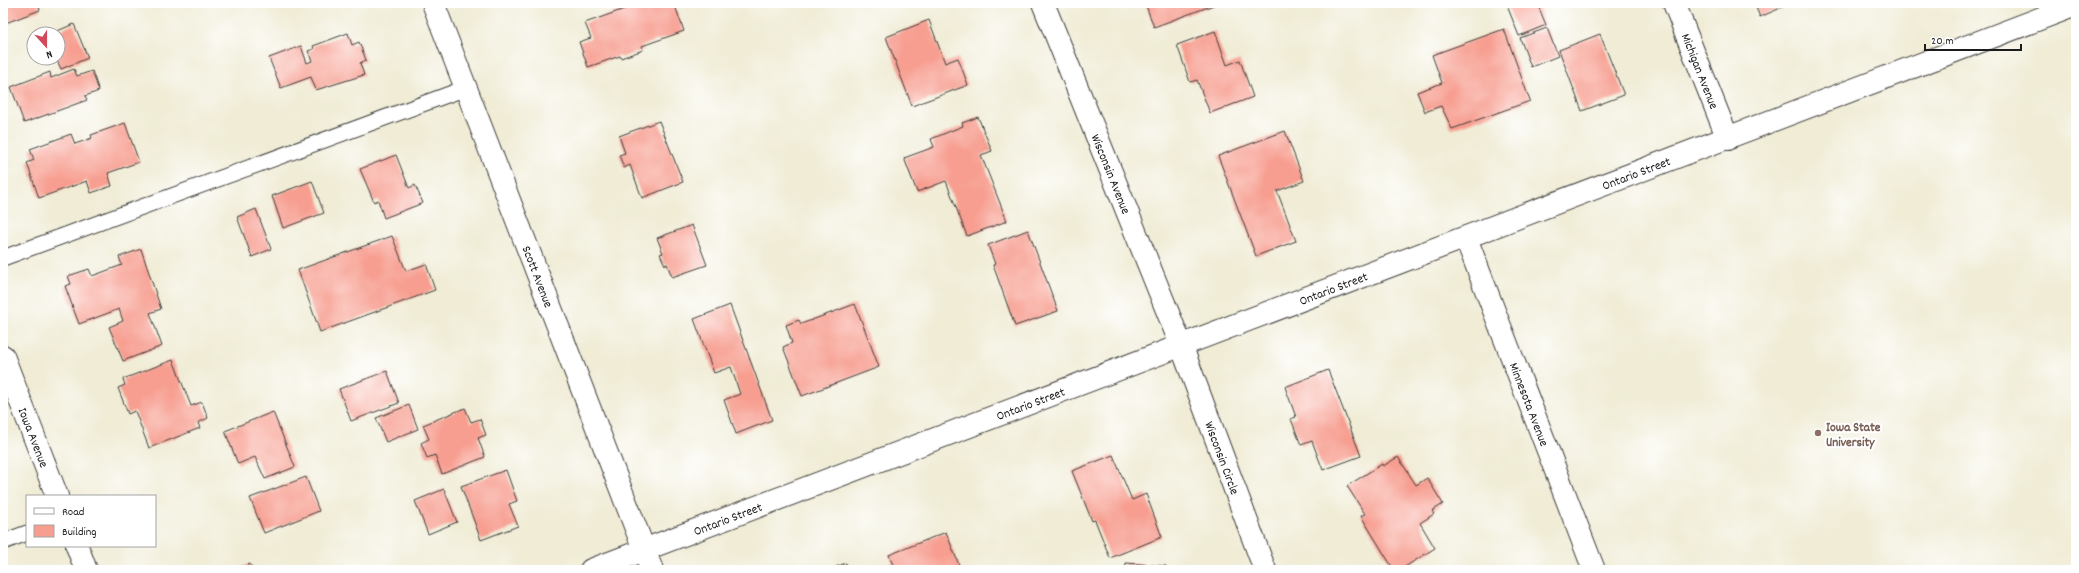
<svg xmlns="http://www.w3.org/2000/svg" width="2079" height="573" font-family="Dekko,sans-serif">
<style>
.building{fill:#f79e90}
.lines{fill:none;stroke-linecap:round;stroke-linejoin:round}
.service-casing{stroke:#3c3b38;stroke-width:17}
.minor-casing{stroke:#3c3b38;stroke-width:24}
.secondary-casing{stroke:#3c3b38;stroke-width:24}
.service{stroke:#fff;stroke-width:15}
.minor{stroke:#fff;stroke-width:22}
.secondary{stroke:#fff;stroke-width:22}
.education-dot{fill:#8d6e63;stroke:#fff;stroke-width:1.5}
.labels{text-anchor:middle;stroke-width:4;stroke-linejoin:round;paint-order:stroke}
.street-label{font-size:13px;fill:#1c1c1c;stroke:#fff}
.education-label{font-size:13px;font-weight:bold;fill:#785e54;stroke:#fff;text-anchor:start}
</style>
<rect width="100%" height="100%" fill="#fff"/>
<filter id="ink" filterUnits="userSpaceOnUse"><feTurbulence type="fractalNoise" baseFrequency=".025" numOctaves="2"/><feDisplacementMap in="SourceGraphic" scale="8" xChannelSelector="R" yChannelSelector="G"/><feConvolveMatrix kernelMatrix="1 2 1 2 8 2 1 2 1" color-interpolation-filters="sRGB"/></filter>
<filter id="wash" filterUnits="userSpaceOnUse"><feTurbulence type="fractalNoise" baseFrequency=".012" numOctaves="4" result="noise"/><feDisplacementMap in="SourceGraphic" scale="16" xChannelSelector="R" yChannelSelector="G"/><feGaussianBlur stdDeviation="0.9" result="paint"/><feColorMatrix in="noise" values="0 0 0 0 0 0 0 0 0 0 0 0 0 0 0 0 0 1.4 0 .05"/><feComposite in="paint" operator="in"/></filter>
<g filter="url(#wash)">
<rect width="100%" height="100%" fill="#f0ecd6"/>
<g id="blocks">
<g class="building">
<polygon points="3,3 38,3 40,10 3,24"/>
<polygon points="629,3 674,3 684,31 642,46 643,50 621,58 620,56 588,67 579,42 591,38 585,23 630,7"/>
<polygon points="1145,3 1219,3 1154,27"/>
<polygon points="1519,3 1537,3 1546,25 1519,36 1508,8"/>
<polygon points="1754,3 1781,3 1783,7 1760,17"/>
<polygon points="929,20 945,63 958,58 968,85 912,106 886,37"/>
<polygon points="74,24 88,58 61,69 56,58 58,58 58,34 50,34"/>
<polygon points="1547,28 1558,56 1531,67 1520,38"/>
<polygon points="1504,29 1530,101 1452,129 1441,106 1425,112 1417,92 1442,83 1432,55"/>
<polygon points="1215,31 1227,65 1240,60 1253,97 1210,113 1197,80 1190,82 1177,45"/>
<polygon points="348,33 352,45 359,42 366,60 360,63 364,75 316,90 311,77 281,88 269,58 301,46 307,63 312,61 308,51 314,49 313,46"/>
<polygon points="1600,34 1624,95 1582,111 1559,50"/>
<polygon points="74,69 77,76 92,71 99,91 85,96 87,100 24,123 11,87 50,72 51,78"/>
<polygon points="978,117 992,151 981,155 1007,221 967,236 946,181 917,192 904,158 934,147 931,139 963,126 962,123"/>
<polygon points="659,121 683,182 642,198 630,165 624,168 619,155 625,153 619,136"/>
<polygon points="125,123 139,162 108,173 112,186 91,193 87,181 39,198 27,163 34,160 30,149 71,134 75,144 92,138 91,135"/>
<polygon points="1285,131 1304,181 1277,191 1296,241 1256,256 1218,156"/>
<polygon points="396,155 409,188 415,185 423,203 384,218 378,200 374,202 360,169"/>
<polygon points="312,181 324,213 283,228 272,196"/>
<polygon points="256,209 271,249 252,257 237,217"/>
<polygon points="692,225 707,265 672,277 667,264 665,265 660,254 663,253 657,238"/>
<polygon points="1028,230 1058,311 1015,326 993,265 995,264 988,245"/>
<polygon points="392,236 406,271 426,264 435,290 320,332 298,270"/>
<polygon points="141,249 161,309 150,313 162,346 123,361 109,327 123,321 119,309 79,324 65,286 71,284 68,276 89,269 92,276 122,265 119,257"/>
<polygon points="855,304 879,367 802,396 783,347 792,343 786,325 799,320 801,324"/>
<polygon points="730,305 772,420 736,434 724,400 740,394 731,367 714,373 694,319"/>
<polygon points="173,360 191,406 202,402 208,418 198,423 200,428 149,448 135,411 128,414 118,388 125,385 123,379"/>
<polygon points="1328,370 1361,456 1323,470 1312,441 1301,445 1291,419 1296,417 1285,387"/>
<polygon points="387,371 399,403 351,421 339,389"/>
<polygon points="409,405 418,429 386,442 376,418"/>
<polygon points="465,408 471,422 480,419 486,435 478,438 485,457 442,474 435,455 427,458 421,443 429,439 423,425"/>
<polygon points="273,412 295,467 265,479 255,457 238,464 225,431"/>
<polygon points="1113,455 1132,500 1146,494 1162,537 1110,558 1095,520 1092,521 1072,471"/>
<polygon points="1398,457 1416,485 1427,478 1443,504 1432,511 1434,514 1420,523 1435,548 1400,570 1394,570 1361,516 1365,514 1347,486 1382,464 1383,466"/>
<polygon points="506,470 517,501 509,504 518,526 481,540 461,486"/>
<polygon points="306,477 319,511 264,533 250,498"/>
<polygon points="444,489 457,522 428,534 415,501"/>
<polygon points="946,532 961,570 895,570 889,555"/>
<polygon points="846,563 849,570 828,570"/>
<polygon points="1126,563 1166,566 1166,570 1125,570"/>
<polygon points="250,564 253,570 235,570"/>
</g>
</g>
</g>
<g filter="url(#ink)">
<use href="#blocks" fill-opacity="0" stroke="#3c3b38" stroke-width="1"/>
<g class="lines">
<g class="service-casing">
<g id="service">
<polyline points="3,258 466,88"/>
<polyline points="3,542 27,533"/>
</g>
</g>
<g class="minor-casing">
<g id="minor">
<path id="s1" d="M433 3 652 570"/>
<path id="s2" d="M1043 3 1181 345 1265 570"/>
<path id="s3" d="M1674 3 1728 139"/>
<path id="s4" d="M1466 238 1594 570"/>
<path id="s5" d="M3 356 57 496"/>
<polyline points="77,546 86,570"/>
</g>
</g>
<g class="secondary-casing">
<g id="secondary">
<path id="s6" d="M591 570 2076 5"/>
</g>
</g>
<use href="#service" class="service"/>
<use href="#minor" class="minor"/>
<use href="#secondary" class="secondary"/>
</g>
</g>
<circle class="education-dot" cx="1818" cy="433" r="4"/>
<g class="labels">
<g class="street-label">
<text dy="5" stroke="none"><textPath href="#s3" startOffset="73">Michigan Avenue</textPath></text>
<text dy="5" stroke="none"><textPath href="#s6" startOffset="1118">Ontario Street</textPath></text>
<text dy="5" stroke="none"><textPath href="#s2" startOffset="184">Wisconsin Avenue</textPath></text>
<text dy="5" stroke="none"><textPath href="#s1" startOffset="293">Scott Avenue</textPath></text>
<text dy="5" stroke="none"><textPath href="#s6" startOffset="794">Ontario Street</textPath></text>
<text dy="5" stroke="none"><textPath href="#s6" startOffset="470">Ontario Street</textPath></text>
<text dy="5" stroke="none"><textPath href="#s4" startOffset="178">Minnesota Avenue</textPath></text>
<text dy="5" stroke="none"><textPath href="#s5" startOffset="87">Iowa Avenue</textPath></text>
<text dy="5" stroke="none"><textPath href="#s2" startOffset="489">Wisconsin Circle</textPath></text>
<text dy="5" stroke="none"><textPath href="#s6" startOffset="146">Ontario Street</textPath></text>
</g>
<g class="education-label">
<text x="1826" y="431">Iowa State<tspan x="1826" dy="15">University</tspan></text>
</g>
</g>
<rect width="2079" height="573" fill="none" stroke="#fff" stroke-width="16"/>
<rect x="26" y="495" width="130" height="52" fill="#ffffff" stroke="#a4a4a4"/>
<rect x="34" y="508" width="20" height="6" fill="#ffffff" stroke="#a4a4a4"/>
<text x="62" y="515" font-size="12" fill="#1c1c1c">Road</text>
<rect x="34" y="525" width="20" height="12" fill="#f79e90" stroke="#a4a4a4"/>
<text x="62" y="535" font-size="12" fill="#1c1c1c">Building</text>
<g transform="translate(46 46) rotate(159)"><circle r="19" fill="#ffffff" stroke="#a4a4a4"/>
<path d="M0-3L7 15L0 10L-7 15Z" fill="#d1495b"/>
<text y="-6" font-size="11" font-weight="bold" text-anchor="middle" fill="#1c1c1c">N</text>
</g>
<path d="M1925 44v6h96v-6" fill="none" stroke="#1c1c1c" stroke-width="2"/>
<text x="1931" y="44" font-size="12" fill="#1c1c1c" stroke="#ffffff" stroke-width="3" paint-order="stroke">20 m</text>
</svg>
